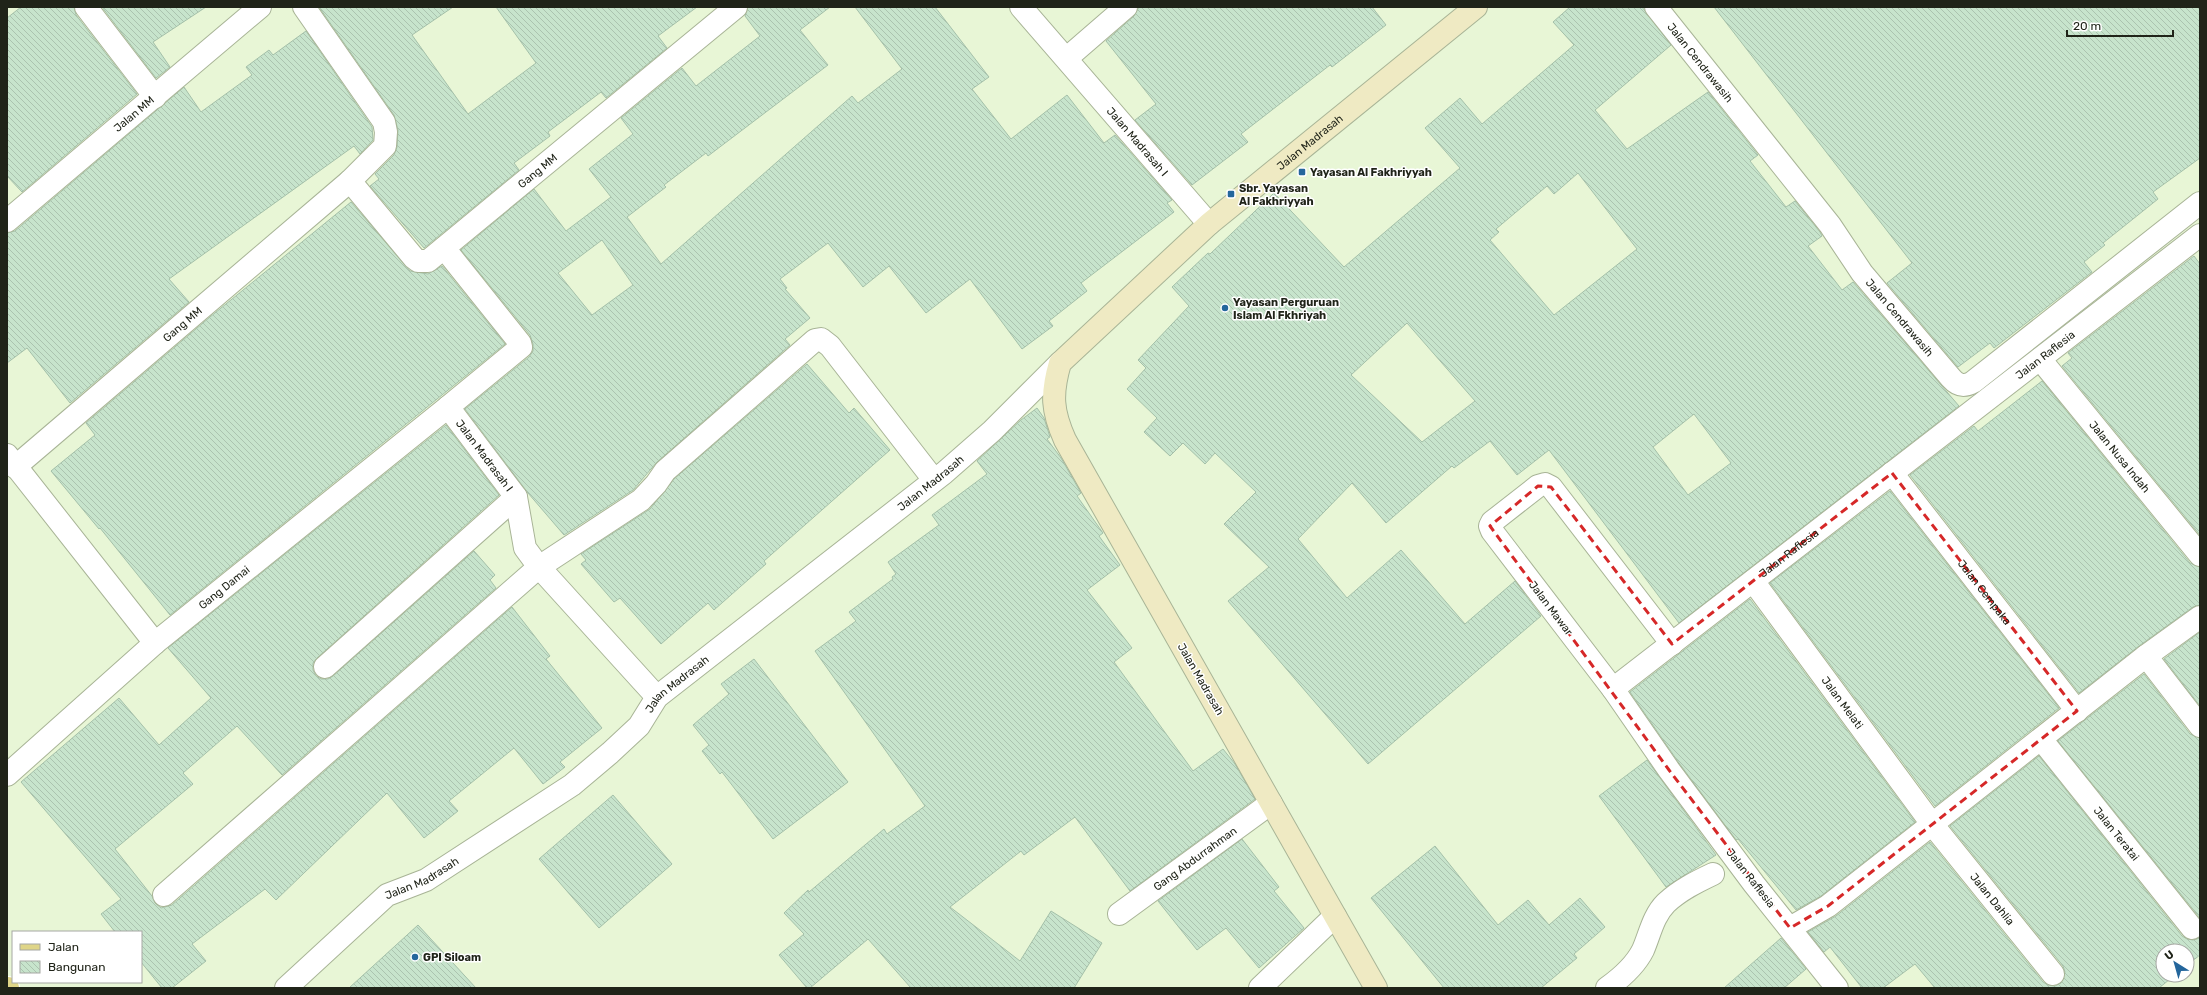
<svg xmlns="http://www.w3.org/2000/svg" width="2207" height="995" font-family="Rubik,sans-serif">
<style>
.building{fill:url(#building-back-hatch);stroke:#a4c0a9;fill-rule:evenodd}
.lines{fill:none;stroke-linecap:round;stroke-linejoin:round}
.street-casing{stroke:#a8b496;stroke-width:24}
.secondary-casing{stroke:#a8b496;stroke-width:24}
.primary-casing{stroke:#fff;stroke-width:24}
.street{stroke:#fff;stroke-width:22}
.secondary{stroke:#efeac3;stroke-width:22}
.primary{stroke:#dfd588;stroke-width:22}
.marked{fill:none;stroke:#d62828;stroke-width:3;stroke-dasharray:8 5;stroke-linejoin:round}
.poi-dot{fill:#24669c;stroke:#fff;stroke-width:1.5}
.labels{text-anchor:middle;stroke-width:3;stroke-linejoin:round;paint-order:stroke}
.street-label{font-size:11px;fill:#202419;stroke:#fff}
.poi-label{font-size:11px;font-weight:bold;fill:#202419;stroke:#fff;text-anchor:start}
</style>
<defs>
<pattern id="building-back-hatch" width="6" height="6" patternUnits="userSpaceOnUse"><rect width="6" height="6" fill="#c7e4cc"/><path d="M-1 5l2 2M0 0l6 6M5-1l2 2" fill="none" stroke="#abc3af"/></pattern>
</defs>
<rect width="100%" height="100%" fill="#e8f6d6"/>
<g class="building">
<polygon points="21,7 74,7 76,15 137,94 22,192 7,176 7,18"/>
<polygon points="102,7 206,7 153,42 170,67 156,78"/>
<polygon points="319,7 453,7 412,35 468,114 536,63 496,7 697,7 658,36 667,48 606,98 601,92 548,132 550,136 514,163 519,170 424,248 370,186 379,179 375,174 394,155 397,147 398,130 394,115"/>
<path d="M748 7H830L800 30 828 65 708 156 706 153 664 185 666 187 627 217 661 264 852 96 858 103 902 69 855 7H935L989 77 972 89 1011 139 1067 95 1104 143 1115 135 1172 200 1167 203 1174 212 1081 283 1087 291 1049 321 1053 326 1022 349 970 279 926 313 889 266 863 287 828 243 780 279 787 288 785 289 810 318 785 339 790 345 657 462 633 490 564 535 528 493 465 409 529 357 533 351V344L530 335 461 250 534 189 566 231 611 197 589 169 633 134 621 118 682 68 696 86 760 36 745 16ZM602 240 633 285 592 315 558 273Z"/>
<polygon points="1139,7 1372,7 1386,25 1332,67 1330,65 1241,134 1248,142 1192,185 1135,120 1156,104 1106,41 1134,16"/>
<path d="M1570 7H1642L1671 45 1595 110 1627 149 1708 92 1758 155 1750 161 1786 207 1795 201 1820 232 1822 236 1808 246 1842 290 1853 282 1959 406 1679 623 1549 450 1517 475 1490 441 1454 468 1452 466 1386 523 1352 483 1298 539 1347 598 1401 550 1465 624 1515 581 1541 616 1368 764 1228 601 1269 567 1224 524 1256 492 1215 453 1205 464 1183 443 1170 456 1144 432 1157 418 1127 389 1146 368 1138 360 1189 306 1172 287 1208 253 1210 254 1274 193 1344 267 1460 168 1425 128 1460 98 1482 124 1574 45 1553 22ZM1578 173 1637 249 1554 315 1490 240 1499 232 1496 229 1547 186 1554 194ZM1407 323 1475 401 1422 442 1351 375ZM1694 414 1731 463 1688 495 1653 447Z"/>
<polygon points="1714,7 2200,7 2200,158 2153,192 2158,199 2103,243 2105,245 2084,262 2092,272 1994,348 1990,343 1958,367 1887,283 1912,263"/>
<polygon points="306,31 372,127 373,140 360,154 354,146 169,279 189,302 70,403 27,348 7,363 7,233 15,231 184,87 201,112 252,75 246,67 269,50 273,55"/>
<polygon points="351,202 410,271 428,274 442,266 505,344 170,615 100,528 99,529 51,471 95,435 86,423 210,317"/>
<polygon points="2194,256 2200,264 2200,535 2062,366 2072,358 2068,353"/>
<polygon points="807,364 849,413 854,408 890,450 764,561 766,564 714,610 708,603 661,644 620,598 614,602 581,564 586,560 581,554 650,509 674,479"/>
<polygon points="2042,381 2190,563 2200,567 2200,605 2193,607 2139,646 2079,693 1910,475 1974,426 1978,431"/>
<polygon points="1037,408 1044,418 1050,437 1047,439 1061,458 1081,493 1077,496 1103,533 1099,536 1120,565 1087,590 1132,648 1114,662 1193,771 1223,749 1235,764 1255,799 1130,891 1075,817 1024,855 1021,851 950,907 1020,961 1051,911 1102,943 1074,988 911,988 868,939 810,988 807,988 779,955 804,934 784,913 808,890 809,892 884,829 887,834 925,806 815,651 856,621 849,612 893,579 892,577 896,574 888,562 939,525 932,515 987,474 977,461 1021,420"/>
<polygon points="446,425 499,495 317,658 313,663 313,670 316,676 321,679 328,679 333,676 474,551 495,575 490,580 496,588 282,775 237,726 183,773 193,784 115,849 152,896 155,903 161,908 172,905 512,607 550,656 546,659 602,728 560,762 565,767 543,784 514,748 449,801 458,811 424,838 387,793 276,900 265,889 192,944 206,961 172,988 162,988 141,962 141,932 115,932 101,914 121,899 21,782 119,698 159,745 211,698 168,648"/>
<polygon points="1890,491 2059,708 1935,806 1770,583"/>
<polygon points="1750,599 1915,822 1821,896 1796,910 1738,839 1736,840 1679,763 1630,692"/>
<polygon points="2200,632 2200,706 2164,659"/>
<polygon points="754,659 848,782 773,839 722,772 720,774 702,751 709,745 693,725 729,694 721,684"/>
<polygon points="2144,674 2190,734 2200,738 2200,918 2058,741"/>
<polygon points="2039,756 2182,936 2187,939 2193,940 2200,938 2200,955 2187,965 2187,951 2163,951 2163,975 2175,975 2159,988 1935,988 1915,964 1883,988 1862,988 1830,947 1824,952 1808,932 1836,916 1930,842 2043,982 2048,985 2055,986 2061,983 2065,972 2063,966 1950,826"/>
<polygon points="1647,760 1716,855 1666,887 1599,796"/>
<polygon points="613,795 672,864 599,928 539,859"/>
<polygon points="1242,839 1279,887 1274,891 1304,928 1259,968 1226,928 1197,950 1158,901"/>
<polygon points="1435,846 1498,925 1528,900 1549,925 1580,898 1605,927 1574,954 1577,958 1541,988 1444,988 1371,898"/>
<polygon points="418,925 476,988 349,988"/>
<polygon points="1781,938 1806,969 1784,988 1724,988"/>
</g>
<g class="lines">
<g class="street-casing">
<g id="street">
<polyline points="86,7 155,97"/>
<path id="s1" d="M1021 7 1209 224"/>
<path id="s2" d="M1656 7 1830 225 1862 273 1951 378C1958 386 1964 387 1973 382L2200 203"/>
<polyline points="1067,58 1126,7"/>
<path id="s3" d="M350 181 414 258 418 261H428L736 7"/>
<path id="s4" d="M7 221 260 7"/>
<path id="s5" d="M444 248 520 343 521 347 448 407 516 497 525 548 539 567 657 697"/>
<path id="s6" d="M2040 359 2200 555"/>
<polyline points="7,455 155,643"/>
<path id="s7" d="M15 467 350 181 385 146 386 132 384 122 304 7"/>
<path id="s8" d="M1892 473 2077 711"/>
<path id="s9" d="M1753 581 1932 824 2053 974"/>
<polyline points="2146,656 2200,726"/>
<polyline points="325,667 516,497"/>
<polyline points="1613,689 1492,531 1490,526 1492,522 1538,486 1545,484 1551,487 1672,644"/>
<path id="s10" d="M2041 739 2192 928"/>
<path id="s11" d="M7 775 155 643 448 407"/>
<polyline points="164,895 539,567 641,500 656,484 665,471 815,340 821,339 830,346 934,480"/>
<path id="s12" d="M1119 914 1271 803"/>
<polyline points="1790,928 1828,906 2146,656 2200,617"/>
<path id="s13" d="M286 988 387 895 426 880 572 785 610 753 639 726 657 697 944 473 992 431 1060 363"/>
<polyline points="1260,988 1335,916"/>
<path d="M1607 988C1621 978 1635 966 1643 950 1650 934 1653 916 1666 903 1680 890 1696 882 1713 874"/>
<path id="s14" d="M1837 988 1754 884 1669 770 1613 689 2200 235"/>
</g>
</g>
<g class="secondary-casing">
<g id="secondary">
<path id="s15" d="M1376 988 1065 440C1052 411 1051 394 1060 363L1209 224 1476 7"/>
</g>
</g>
<g class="primary-casing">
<polyline id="primary" points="7,988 8,988"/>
</g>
<use href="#street" class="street"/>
<use href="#secondary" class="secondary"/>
<use href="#primary" class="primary"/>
</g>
<path class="marked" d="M1892 473 2077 711 1828 906 1790 928 1669 770 1490 526 1538 486 1551 487 1672 644Z"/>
<g class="poi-dot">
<rect x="1298" y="168" width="8" height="8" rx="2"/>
<rect x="1227" y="190" width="8" height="8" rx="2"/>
<circle cx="1225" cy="308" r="4"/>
<circle cx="415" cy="957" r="4"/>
</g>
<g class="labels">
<g class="street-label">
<text dy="4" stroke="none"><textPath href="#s2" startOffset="71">Jalan Cendrawasih</textPath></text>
<text dy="4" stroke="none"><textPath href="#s4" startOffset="166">Jalan MM</textPath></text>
<text dy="4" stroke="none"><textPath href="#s1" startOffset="178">Jalan Madrasah I</textPath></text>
<text dy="4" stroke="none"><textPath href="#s15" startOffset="1043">Jalan Madrasah</textPath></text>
<text dy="4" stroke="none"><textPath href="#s3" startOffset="257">Gang MM</textPath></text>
<text dy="4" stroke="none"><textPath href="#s2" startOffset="395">Jalan Cendrawasih</textPath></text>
<text dy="4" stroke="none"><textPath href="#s7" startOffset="220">Gang MM</textPath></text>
<text dy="4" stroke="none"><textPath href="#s14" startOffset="920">Jalan Raflesia</textPath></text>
<text dy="4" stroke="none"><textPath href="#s5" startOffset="281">Jalan Madrasah I</textPath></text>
<text dy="4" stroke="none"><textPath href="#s6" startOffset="126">Jalan Nusa Indah</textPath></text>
<text dy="4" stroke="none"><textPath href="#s13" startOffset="824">Jalan Madrasah</textPath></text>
<text dy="4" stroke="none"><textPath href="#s14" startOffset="596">Jalan Raflesia</textPath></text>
<text dy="4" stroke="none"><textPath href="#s11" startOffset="287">Gang Damai</textPath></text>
<text dy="4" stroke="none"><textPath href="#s8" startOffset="151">Jalan Cempaka</textPath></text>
<text transform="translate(1551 608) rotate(53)" y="4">Jalan Mawar</text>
<text transform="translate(1201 679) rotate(60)" y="4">Jalan Madrasah</text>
<text dy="4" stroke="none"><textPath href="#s13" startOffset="500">Jalan Madrasah</textPath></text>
<text dy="4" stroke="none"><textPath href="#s9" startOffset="151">Jalan Melati</textPath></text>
<text dy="4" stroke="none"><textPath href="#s10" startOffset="121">Jalan Teratai</textPath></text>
<text dy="4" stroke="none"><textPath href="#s12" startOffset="94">Gang Abdurrahman</textPath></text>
<text transform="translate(1751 878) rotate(52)" y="4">Jalan Raflesia</text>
<text dy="4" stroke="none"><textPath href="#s13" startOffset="176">Jalan Madrasah</textPath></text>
<text dy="4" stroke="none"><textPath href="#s9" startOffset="398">Jalan Dahlia</textPath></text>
</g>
<g class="poi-label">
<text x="1310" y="176">Yayasan Al Fakhriyyah</text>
<text x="1239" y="192">Sbr. Yayasan<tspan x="1239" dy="13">Al Fakhriyyah</tspan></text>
<text x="1233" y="306">Yayasan Perguruan<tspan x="1233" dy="13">Islam Al Fkhriyah</tspan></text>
<text x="423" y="961">GPI Siloam</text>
</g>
</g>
<rect width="2207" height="995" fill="none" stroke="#202419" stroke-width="16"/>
<rect x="12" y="931" width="130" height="52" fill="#ffffff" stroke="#a6a7a3"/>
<rect x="20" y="944" width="20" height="6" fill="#dfd588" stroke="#a6a7a3"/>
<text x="48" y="951" font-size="12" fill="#202419">Jalan</text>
<rect x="20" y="961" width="20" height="12" fill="url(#building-back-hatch)" stroke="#a6a7a3"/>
<text x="48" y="971" font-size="12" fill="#202419">Bangunan</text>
<g transform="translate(2175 963) rotate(323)"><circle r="19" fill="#ffffff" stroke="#a6a7a3"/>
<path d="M0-3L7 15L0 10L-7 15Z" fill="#24669c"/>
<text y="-6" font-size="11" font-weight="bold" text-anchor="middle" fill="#202419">U</text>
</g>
<path d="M2067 30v6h106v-6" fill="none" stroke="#202419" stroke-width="2"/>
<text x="2073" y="30" font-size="12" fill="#202419" stroke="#ffffff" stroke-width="3" paint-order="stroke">20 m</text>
</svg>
